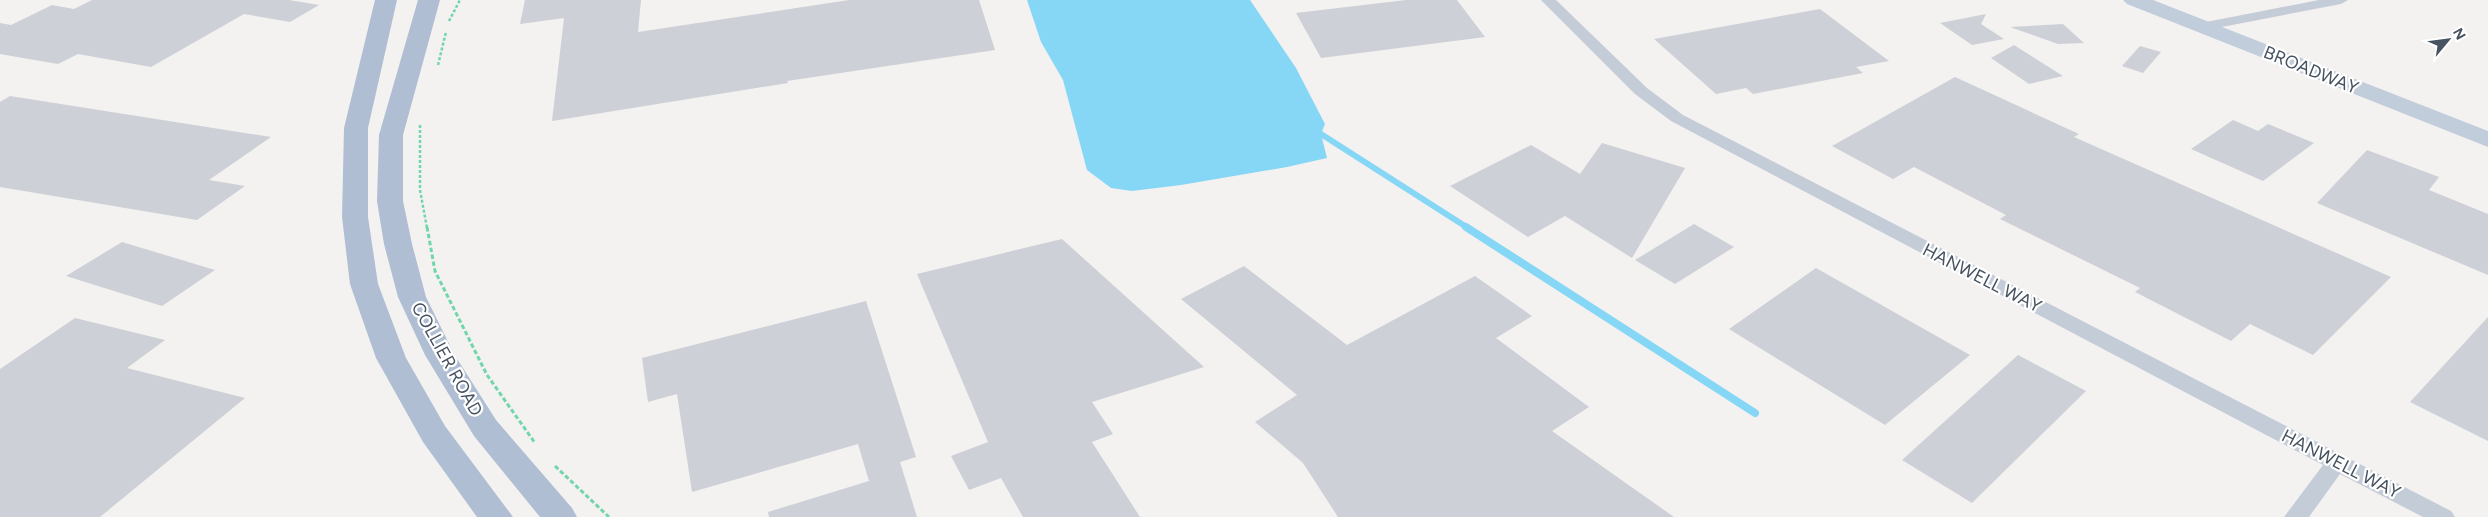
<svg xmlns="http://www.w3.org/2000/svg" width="2488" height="517" font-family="Figtree,sans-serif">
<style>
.water{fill:#85d7f5}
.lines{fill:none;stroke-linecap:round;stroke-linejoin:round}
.stream-far1{stroke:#85d7f5;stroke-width:6}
.stream{stroke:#85d7f5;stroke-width:8}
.building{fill:#cdd0d6}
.path-far1{stroke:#71d6aa;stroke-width:2.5;stroke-dasharray:3 2;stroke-linecap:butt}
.path{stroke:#71d6aa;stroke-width:3;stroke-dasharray:4.5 2.5;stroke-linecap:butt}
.street{fill:#c4ccd7;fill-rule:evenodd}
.secondary{fill:#c2cddc;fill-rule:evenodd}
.primary{fill:#afbed2;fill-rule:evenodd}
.labels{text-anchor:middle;stroke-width:4.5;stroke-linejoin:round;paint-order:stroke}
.street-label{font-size:18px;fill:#475361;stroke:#fff}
</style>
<rect width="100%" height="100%" fill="#f4f1f1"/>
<polygon class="water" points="1027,0 1250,0 1296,68 1325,124 1321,134 1327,158 1287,167 1181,185 1132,191 1111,188 1087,170 1063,80 1041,42"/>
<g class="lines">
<polyline class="stream-far1" points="1321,134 1468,228"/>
<polyline class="stream" points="1466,227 1755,413"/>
</g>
<g class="building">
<polygon points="92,0 289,0 319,5 290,22 244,14 151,67 78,54 58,64 0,54 0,23 11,25 52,5 74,9"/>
<polygon points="525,0 641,0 638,32 849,0 979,0 995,50 787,81 788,83 552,121 564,18 520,24"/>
<polygon points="1406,0 1457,0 1485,37 1321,58 1296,13"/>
<polygon points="1820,9 1889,61 1856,67 1863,73 1753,94 1746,88 1716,94 1654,39"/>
<polygon points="1986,14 1981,24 2004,39 1972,45 1940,23"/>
<polygon points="2063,24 2084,43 2058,44 2010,27"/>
<polygon points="2014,45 2063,76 2029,84 1991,58"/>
<polygon points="2140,46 2161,52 2143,73 2122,66"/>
<polygon points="1955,77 2079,134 2074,137 2391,277 2313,355 2250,324 2231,341 2135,292 2140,288 2000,219 2006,215 1914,167 1893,179 1832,146"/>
<polygon points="10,96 271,137 209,180 245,186 197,220 0,187 0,102"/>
<polygon points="2233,120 2258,131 2268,124 2314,143 2263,181 2191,149"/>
<polygon points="1602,143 1685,168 1632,258 1565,216 1528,237 1450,186 1531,145 1580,174"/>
<polygon points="2367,150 2439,177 2429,190 2488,214 2488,275 2317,203"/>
<polygon points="1694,224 1734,247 1675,284 1635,260"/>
<polygon points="1062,239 1204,367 1092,402 1113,434 1092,442 1140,517 1023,517 1001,478 969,490 951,456 988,442 917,274"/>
<polygon points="122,242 215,270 162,306 66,276"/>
<polygon points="1244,266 1347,345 1475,276 1532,316 1496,338 1589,407 1552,431 1674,517 1338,517 1303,463 1255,422 1297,395 1181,299"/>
<polygon points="1816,268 1970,355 1885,425 1729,329"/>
<polygon points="866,301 916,457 900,462 917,517 769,517 768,512 869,481 858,444 692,492 677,394 648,402 642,358"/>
<polygon points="2488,317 2488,441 2410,402"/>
<polygon points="75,318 165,340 127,368 245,398 100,517 0,517 0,369"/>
<polygon points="2018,355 2086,391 1972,503 1902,460"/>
</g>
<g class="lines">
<g class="path-far1">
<polyline points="449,21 460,0"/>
<polyline points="438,65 446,32"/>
<polyline points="420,125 420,190 427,228"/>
</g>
<g class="path">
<polyline points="427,227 435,271 487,375 535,443"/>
<polyline points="555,466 609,517"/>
</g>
<g class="street">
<polygon points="1541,0 1556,0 1647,88 1683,115 2451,511 2455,517 2423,517 2340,474 2309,517 2284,517 2323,465 1671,121 1635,94"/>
<polygon points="2319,0 2348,0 2341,4 2201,31 2194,27 2201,23"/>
</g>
<polygon class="secondary" points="2123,0 2153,0 2488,131 2488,147 2127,4"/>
<g class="primary">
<polygon points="375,0 397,0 368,128 368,217 378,284 406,358 445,426 513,517 477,517 423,442 376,358 350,284 342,217 344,128"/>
<polygon points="418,0 440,0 403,135 403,201 412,244 426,297 454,354 496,420 572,508 577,517 540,517 474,436 425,355 398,297 384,244 377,201 379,135"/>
</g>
</g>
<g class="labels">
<g class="street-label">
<text transform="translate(2311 70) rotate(22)" y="6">BROADWAY</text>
<text transform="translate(1982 278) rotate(27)" y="6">HANWELL WAY</text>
<text transform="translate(447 359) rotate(61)" y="6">COLLIER ROAD</text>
<text transform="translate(2341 464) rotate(27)" y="6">HANWELL WAY</text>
</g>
</g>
<g transform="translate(2448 40) rotate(61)" stroke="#ffffff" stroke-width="4" paint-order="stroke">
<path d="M0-4L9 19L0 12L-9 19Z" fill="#475361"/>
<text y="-8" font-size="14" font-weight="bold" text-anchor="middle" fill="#475361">N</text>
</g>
</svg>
